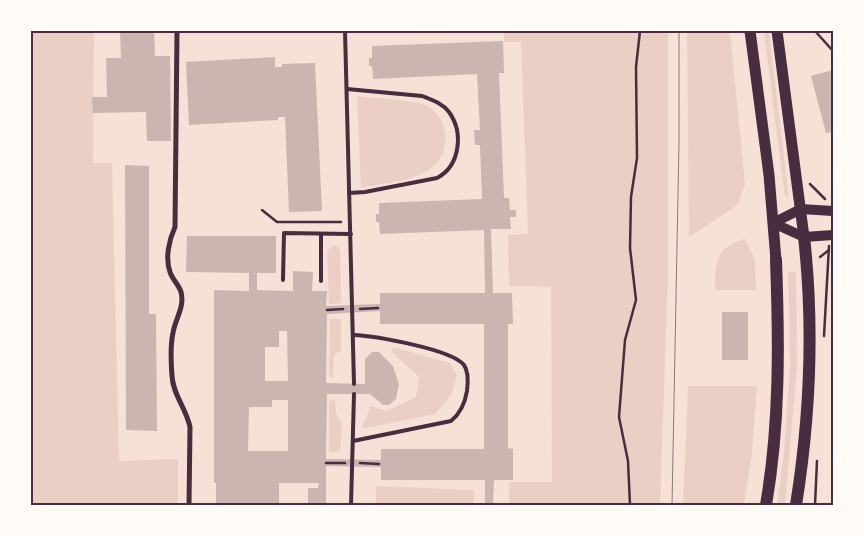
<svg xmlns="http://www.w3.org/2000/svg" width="864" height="536" font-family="Karla,sans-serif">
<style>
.green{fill:#ebcfc5}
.building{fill:#ccb4b1;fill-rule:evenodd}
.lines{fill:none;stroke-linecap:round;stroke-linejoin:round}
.path{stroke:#4a2c40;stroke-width:2.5}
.service{stroke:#4a2c40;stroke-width:4}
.minor{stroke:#4a2c40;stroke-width:5}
.secondary{stroke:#4a2c40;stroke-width:10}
.primary{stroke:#4a2c40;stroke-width:11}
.trunk{stroke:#4a2c40;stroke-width:12}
.tram{stroke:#8f747c;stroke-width:1}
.neatline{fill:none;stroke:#4a2c40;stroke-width:2}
</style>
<rect width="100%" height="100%" fill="#f7e1d7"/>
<g class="green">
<polygon points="31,31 94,31 93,163 112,163 119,461 178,459 178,505 31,505"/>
<polygon points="504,31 668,31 668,276 660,505 509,505 509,482 552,482 551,287 509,286 508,235 528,234 521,42 504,42"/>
<polygon points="687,31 730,31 745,184 737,205 689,237"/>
<polygon points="764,31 769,31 789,198 785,195 784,190"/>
<path d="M357 96C376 99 409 99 425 105 436 109 443 121 445 132 450 181 397 180 361 188Z"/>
<path d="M745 239 755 260 756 290H715C715 264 716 246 745 239Z"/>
<polygon points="333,245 339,247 340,251 341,303 329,304 327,252"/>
<polygon points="788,272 796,272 797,367 785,505 777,505 784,452 790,365"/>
<polygon points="330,319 341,319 341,351 334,355 333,378 329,377"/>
<polygon points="393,347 450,363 457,375 451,395 435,414 361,429 371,406 387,411 416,397 419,377 392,352"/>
<polygon points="688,386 757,386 752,453 744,505 683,505"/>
<polygon points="335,400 336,414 342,423 340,452 329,452 329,401"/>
<polygon points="376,486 474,490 474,505 376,505"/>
</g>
<g class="building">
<polygon points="120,31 154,31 155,56 170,56 171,141 147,141 146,112 93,113 92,97 107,97 106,58 121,58"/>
<path d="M503 41 504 73H499L504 198H509L510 210H516V217H510L511 229H491L493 293H512L513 324H508V448L513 449V480H494L493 505H485V480H381V467L326 466V505H308V488H318L319 483H279V505H216V483H214V290L249 291V273L186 272 187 236H276V273H257V290L293 291V271L313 272 312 291H327L326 306 380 304V293H485L484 230 380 234 379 222H376V214H379V203L482 199 480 145H475L474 130H480L477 74 373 79 372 66H369V58H372V46ZM380 311V324H484V449H381V460L326 459 327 394H370L383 405H389L396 399 399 384 393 366 379 352H372L365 359V384L326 383 327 314ZM279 331H287L288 381H265V347H279ZM272 400H288V451H248L249 407H272Z"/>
<polygon points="275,57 275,67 282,67 282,64 315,63 322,211 289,212 285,117 278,117 278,120 189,125 186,62"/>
<polygon points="833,70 833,132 826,133 811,76"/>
<polygon points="125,165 149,166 149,314 156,314 157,431 126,430"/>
<rect x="722" y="312" width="26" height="48"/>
</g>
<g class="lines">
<g class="path">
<polyline points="815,31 833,51"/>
<polyline points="810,184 825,199"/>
<polyline points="262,210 277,222 341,222"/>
<polyline points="820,257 829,250"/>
<polyline points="360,309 378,308"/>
<polyline points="327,310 343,309"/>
<polyline points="824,336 829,246"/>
<polyline points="326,463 345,463"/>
<polyline points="360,463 379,464"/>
<polyline points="630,505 628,461 619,417 625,340 636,300 630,248 631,197 637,158 636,67 640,31"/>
<polyline points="815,505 817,461"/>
</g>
<g class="service">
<polyline points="345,31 354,384"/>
<path d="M347 89 422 96C432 100 442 103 449 112 464 133 460 166 437 178L365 192 349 193"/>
<polyline points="283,280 284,233 351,234"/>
<polyline points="321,281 321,234"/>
<path d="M353 441 451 421C461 413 465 403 467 391 468 383 469 372 464 365 451 349 375 336 353 335"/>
<polyline points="351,505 354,394"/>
</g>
<path class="minor" d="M177 31 175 227C169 240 165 258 170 272 172 279 179 285 181 292 185 307 175 319 173 333 170 346 171 363 172 376 173 395 186 408 190 427L189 505"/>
<g class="secondary">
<polyline points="773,223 801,209 833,211"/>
<polyline points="773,223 804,237 833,235"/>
</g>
<g class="primary">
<polyline points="750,31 769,175 776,260"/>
<polyline points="777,31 804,237"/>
</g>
<g class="trunk">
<path d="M766 505C780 424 779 342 776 260"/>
<path d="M796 505C810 417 814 326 804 237"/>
</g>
<polyline class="tram" points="672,505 679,143 679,31"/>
</g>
<rect width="864" height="536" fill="none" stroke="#fffaf5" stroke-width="65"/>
<rect x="32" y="32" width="800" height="472" class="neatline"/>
</svg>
